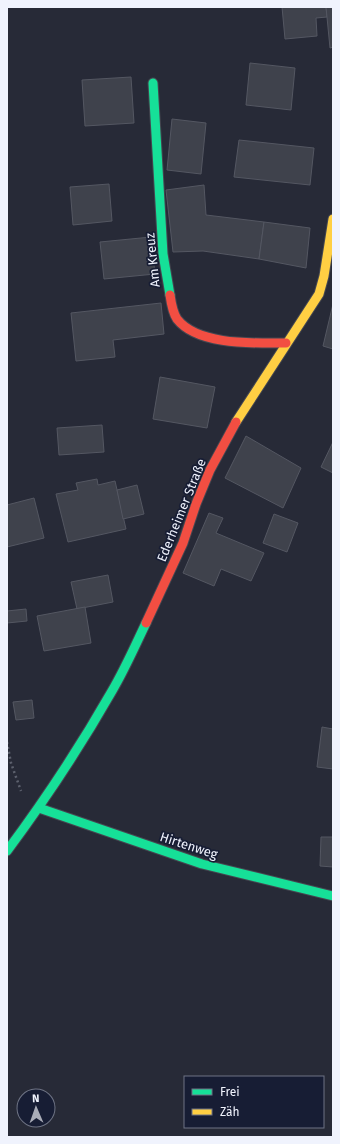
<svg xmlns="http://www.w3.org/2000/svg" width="340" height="1144" font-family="'Fira Sans',sans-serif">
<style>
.building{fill:#3f424c;stroke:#545762}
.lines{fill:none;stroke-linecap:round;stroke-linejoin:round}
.fast-casing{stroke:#454751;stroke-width:11}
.slow-casing{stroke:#454751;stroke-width:11}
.jam-casing{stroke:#454751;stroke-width:11}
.path{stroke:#5d616e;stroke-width:2.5;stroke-dasharray:2 3;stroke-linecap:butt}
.fast{stroke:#16e098;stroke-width:9}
.slow{stroke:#ffcf43;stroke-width:9}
.jam{stroke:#f24e42;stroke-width:9}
.labels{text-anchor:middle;stroke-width:3.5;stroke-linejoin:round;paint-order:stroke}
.street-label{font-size:13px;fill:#f0f3fd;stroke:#171d34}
</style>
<rect width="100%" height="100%" fill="#272a37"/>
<g class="building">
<polygon points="282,7 326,7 327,17 316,18 317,36 285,39"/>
<polygon points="326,7 333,7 333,47 330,48"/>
<polygon points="250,63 295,68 291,110 246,105"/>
<polygon points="131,77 134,123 85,126 82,80"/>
<polygon points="172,119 206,123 201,174 167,170"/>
<polygon points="239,140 314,148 310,185 234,177"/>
<polygon points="109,184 112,221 73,225 70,187"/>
<polygon points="204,185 206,215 264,222 259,259 203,251 173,252 166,190"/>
<polygon points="264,222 310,228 306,268 259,259"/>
<polygon points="151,237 155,274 104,279 100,242"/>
<polygon points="161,303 164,334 113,340 115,357 76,361 71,313"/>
<polygon points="333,304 333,349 323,346"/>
<polygon points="160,377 215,387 207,428 153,419"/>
<polygon points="102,425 104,452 59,455 57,428"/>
<polygon points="246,436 301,468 283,508 225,478"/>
<polygon points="333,442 333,473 321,467"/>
<polygon points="97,479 98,485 115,481 126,529 68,542 56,494 78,490 76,483"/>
<polygon points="137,485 144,514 123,519 117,490"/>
<polygon points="34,498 44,538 7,547 7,505"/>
<polygon points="209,513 223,518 216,533 264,553 251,581 221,569 214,586 183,573"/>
<polygon points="274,514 298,523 287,552 263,543"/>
<polygon points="108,575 113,602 77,609 71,582"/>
<polygon points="85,607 91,643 44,651 37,616"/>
<polygon points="26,609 27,621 7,623 7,611"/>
<polygon points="32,700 34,718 16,720 13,702"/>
<polygon points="322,727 333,729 333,769 317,767"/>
<polygon points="321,837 333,837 333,867 320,866"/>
</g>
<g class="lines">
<g class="fast-casing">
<g id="fast">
<polyline points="153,83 163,254 170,295"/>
<polyline points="39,808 202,864 333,896"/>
<path d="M7 851C45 800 80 747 112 691 125 669 135 646 146 623"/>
</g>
</g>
<g class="slow-casing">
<polyline id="slow" points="236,422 319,294 324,276 333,219"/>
</g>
<g class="jam-casing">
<g id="jam">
<path d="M170 295C171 302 173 313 177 319 198 346 255 343 286 343"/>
<polyline points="146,623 183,543 196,504 210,470 236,422"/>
</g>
</g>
<polyline class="path" points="7,742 11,763 21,791"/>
<use href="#fast" class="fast"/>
<use href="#slow" class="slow"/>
<use href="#jam" class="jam"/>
</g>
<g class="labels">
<g class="street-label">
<text transform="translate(152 260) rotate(-96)" y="5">Am Kreuz</text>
<text transform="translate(181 510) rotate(-68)" y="5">Ederheimer Straße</text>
<text transform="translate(189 845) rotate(18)" y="5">Hirtenweg</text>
</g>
</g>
<rect width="340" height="1144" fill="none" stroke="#f0f3fd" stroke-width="16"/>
<rect x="184" y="1076" width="140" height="52" fill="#171d34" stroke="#6e7384"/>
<rect x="192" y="1089" width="20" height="6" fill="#16e098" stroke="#6e7384"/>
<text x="220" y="1096" font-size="12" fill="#f0f3fd">Frei</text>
<rect x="192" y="1109" width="20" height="6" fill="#ffcf43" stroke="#6e7384"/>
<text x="220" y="1116" font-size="12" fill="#f0f3fd">Zäh</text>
<g transform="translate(36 1108) rotate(358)"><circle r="19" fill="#171d34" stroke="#6e7384"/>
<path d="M0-3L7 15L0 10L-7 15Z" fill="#aaadb8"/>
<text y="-6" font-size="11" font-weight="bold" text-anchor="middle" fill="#f0f3fd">N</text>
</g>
</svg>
